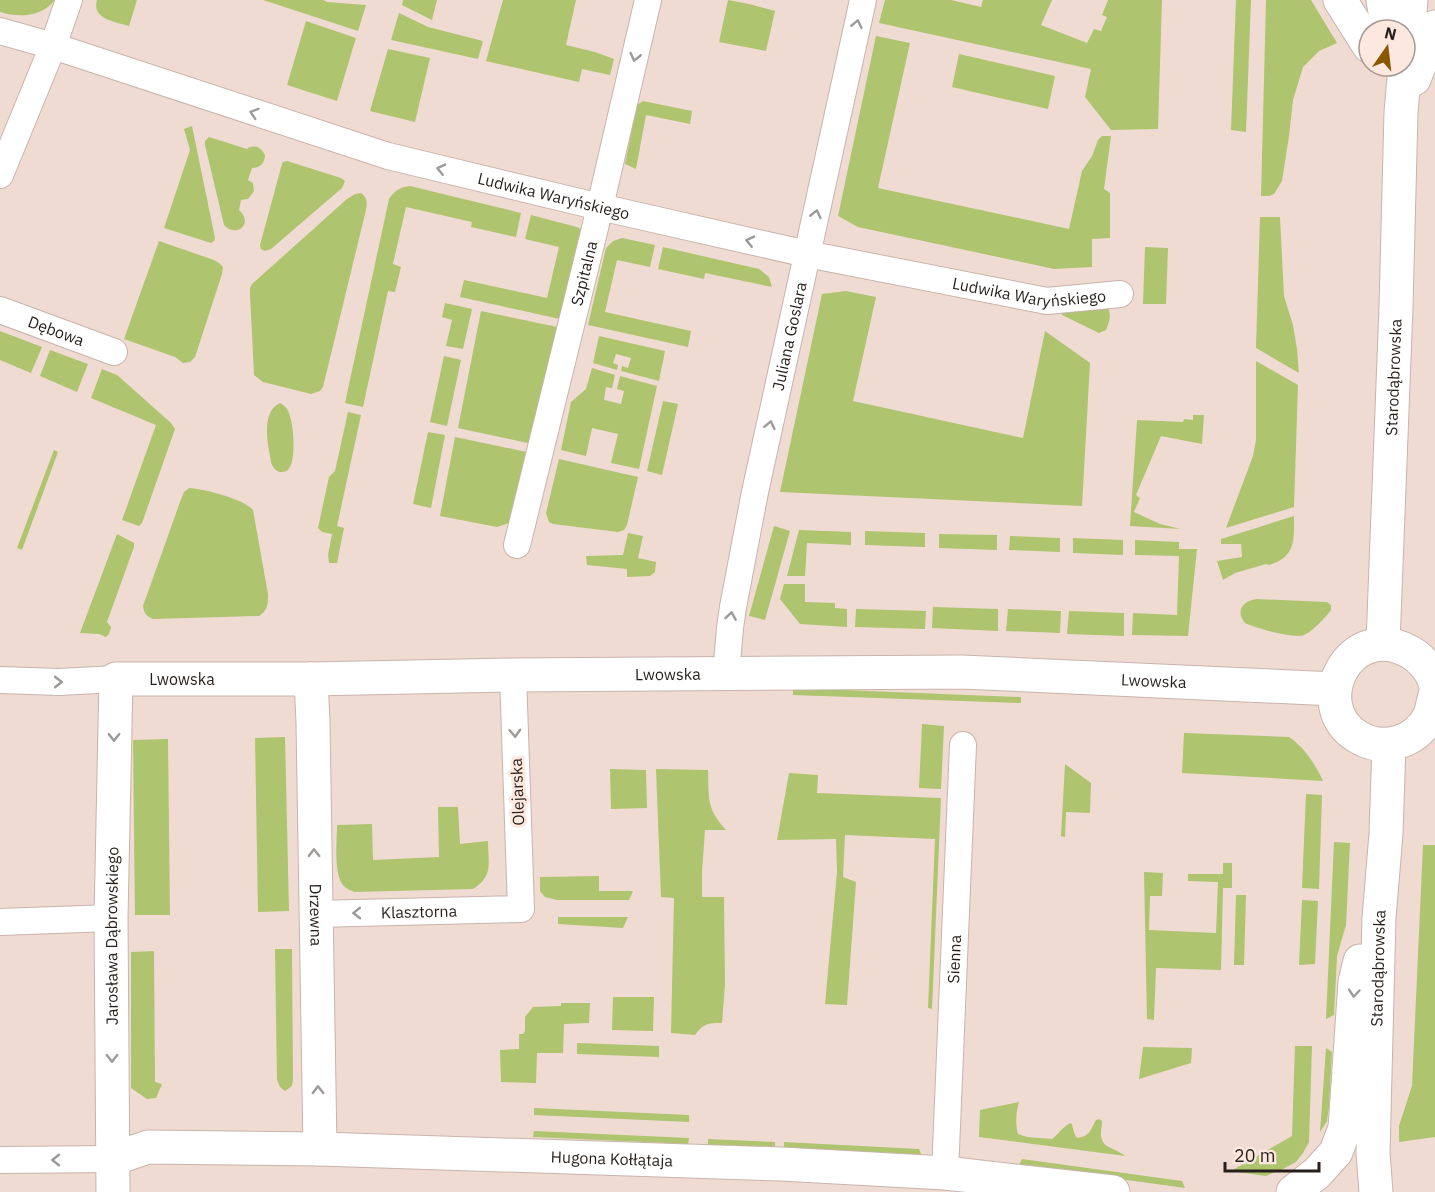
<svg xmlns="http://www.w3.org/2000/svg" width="1435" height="1192" font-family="'IBM Plex Sans',sans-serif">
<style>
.green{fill:#aec46e}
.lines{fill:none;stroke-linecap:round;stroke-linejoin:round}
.street-casing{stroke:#c8b4ab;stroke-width:28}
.secondary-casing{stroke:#c8b4ab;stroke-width:35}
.street{stroke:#fff;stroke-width:26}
.secondary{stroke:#fff;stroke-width:33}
.oneway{stroke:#9d9a98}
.labels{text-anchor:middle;stroke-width:6;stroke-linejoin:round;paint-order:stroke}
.street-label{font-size:16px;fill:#261f1b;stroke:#fde8df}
</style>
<rect width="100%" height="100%" fill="#f0dbd2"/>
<g class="green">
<path d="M0 0H55C41 17 20 18 0 12Z"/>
<path d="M97 0H137L129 26C116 22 91 19 97 0Z"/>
<polygon points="263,0 323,0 327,2 366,5 358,31"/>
<polygon points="403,0 437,0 432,20 402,5"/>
<polygon points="503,0 576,0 566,45 595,52 614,59 610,75 582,69 579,82 486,61"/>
<polygon points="728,0 749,4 775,11 766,51 719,42"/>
<polygon points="885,0 951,0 981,7 983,0 1052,0 1041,25 1087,43 1094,29 1101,31 1107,17 1102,15 1108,0 1162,0 1158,129 1111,130 1085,97 1091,69 879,23"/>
<polygon points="1236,0 1251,0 1246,132 1231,130"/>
<polygon points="1266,0 1311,0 1337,43 1319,51 1303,67 1293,100 1289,136 1282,181 1274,194 1269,196 1261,196"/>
<polygon points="399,13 428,27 483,41 478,59 391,40"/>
<polygon points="306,21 356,38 337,101 287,85"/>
<polygon points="876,36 910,43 878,188 1069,229 1082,171 1092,156 1098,140 1102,136 1111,136 1104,189 1110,193 1110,238 1092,239 1092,267 1054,269 858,227 838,216"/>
<polygon points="388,49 430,58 415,122 370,111"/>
<polygon points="959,54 1055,76 1048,109 952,87"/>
<polygon points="643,101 692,111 690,124 646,115 636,169 625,164 637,105"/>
<polygon points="192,126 215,238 214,241 211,243 164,228 190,150 184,129"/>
<path d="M209 137 247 149C254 144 261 147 265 155 265 163 260 168 252 168L248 180 253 183 254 191 248 199 241 200 239 210C254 223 237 239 224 225L205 145V141Z"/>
<polygon points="287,161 341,178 345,181 342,188 271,249 265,251 261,249 260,245 282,164 283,162"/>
<path d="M410 186 521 213 516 237 471 227 472 222 406 207 393 264 401 267 395 292 388 291 363 407 345 403 389 199C394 191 400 187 410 186Z"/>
<path d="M361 193C368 198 367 203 366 210L323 387 320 391 311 394 263 382 254 375 250 294V288L252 284 347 199 355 194Z"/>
<polygon points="531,215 573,226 579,228 582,231 564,320 460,297 464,280 547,298 559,247 525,239"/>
<polygon points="1260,217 1280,217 1284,296 1293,325 1297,349 1299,373 1256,348"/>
<polygon points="622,238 655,245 650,267 617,260 605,312 691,331 688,347 588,325 606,248 613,241"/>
<polygon points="159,241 214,260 219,263 223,267 222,274 195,357 190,362 183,363 175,357 124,339"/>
<polygon points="663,247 759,269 769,277 772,287 705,273 704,279 658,269"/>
<polygon points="1145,247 1168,248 1166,304 1143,304"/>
<polygon points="846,291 876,297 853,401 1023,438 1045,331 1090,363 1082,506 780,492 822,294"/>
<polygon points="445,303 472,309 463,349 446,346 452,320 442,317"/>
<path d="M1062 307H1108C1111 315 1110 321 1106 330L1099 333 1062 315Z"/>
<polygon points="481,311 562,328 537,445 458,428"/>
<polygon points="0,331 42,347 31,373 0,360"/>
<polygon points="599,336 665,351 659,381 621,371 622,366 628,368 631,358 616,354 613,363 618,365 617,370 593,363"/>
<polygon points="50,350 88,364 77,392 40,376"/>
<polygon points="444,356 461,360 447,426 430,422"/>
<polygon points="1256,361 1298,385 1294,507 1226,528 1253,456 1256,440"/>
<polygon points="592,368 615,375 612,388 606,387 604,400 621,404 624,391 617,389 620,376 657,386 639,469 611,463 618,434 592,428 586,456 561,450 571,402 586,389"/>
<polygon points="102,369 117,375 171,423 175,429 142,523 139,526 122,520 156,425 91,398"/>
<polygon points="663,401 678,404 662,475 647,471"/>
<path d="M280 403C283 405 285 406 287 409 294 419 297 462 288 470 285 472 283 472 279 472 276 470 273 468 272 465 270 462 271 459 270 456 267 439 262 411 280 403Z"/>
<polygon points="348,412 361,415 337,526 344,528 337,563 329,563 328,555 332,534 322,532 318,528 329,477 335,471"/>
<polygon points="1193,415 1204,415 1202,444 1161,436 1136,495 1140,498 1134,512 1160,524 1181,529 1130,526 1137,420 1183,422 1184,419 1193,420"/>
<polygon points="428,432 445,435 431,508 413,504"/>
<polygon points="455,437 536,454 512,522 497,527 440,516"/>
<polygon points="54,450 58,452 22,550 17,548"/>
<polygon points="559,459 638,477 627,525 624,530 618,532 553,524 549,522 546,513"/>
<path d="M189 488C204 489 244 499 253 510L268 594C268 604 268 610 259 616L153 619C146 616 144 613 143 606L180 502 184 492Z"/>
<path d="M1294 516C1294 540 1296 557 1269 565L1266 564 1235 573 1223 580 1217 561 1242 557 1241 544H1221V539Z"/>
<polygon points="774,526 790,531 765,620 749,616"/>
<polygon points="799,530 851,532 851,545 807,543 805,576 787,576"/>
<polygon points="865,531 925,533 925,547 865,545"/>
<polygon points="628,533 643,536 638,558 656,562 655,572 650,576 627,577 627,569 587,565 586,556 623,555"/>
<polygon points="117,534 134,543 134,547 107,622 111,627 109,634 106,637 99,634 80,633"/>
<polygon points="939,534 997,535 997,550 939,548"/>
<polygon points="1010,536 1060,538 1060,552 1009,550"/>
<polygon points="1073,538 1123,540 1123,555 1073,553"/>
<polygon points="1135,540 1179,542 1179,549 1197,549 1188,636 1132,635 1133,613 1177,615 1179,556 1135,555"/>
<polygon points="784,584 805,584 805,602 835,603 835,608 847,609 847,627 800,624 780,599"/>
<path d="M1256 599 1327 602 1331 605V610C1326 617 1312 632 1304 635 1294 639 1255 628 1245 623 1235 611 1243 601 1256 599Z"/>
<polygon points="933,607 998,609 998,631 932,628"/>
<polygon points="856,609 926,611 925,629 855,627"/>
<polygon points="1008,609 1061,611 1060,633 1006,631"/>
<polygon points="1069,611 1124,613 1124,636 1067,634"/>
<polygon points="793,688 1021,697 1021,703 793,695"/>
<polygon points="922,724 944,726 941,789 919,788"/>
<path d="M1184 733 1289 737C1305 748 1315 764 1323 781L1182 773Z"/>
<polygon points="285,737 289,911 258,912 255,738"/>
<polygon points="168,739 170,915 135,915 133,740"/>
<polygon points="1065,764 1091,783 1090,813 1066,812 1065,837 1061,836"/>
<polygon points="610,769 646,770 647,808 611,809"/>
<path d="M656 769 708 770C709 798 706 808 726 830H705L702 872V897H724L725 985 722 1023C708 1023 704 1023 695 1035L671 1033 674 898 661 897Z"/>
<polygon points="789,773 818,775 817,793 941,798 932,1009 928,1008 935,839 845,835 843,877 856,882 847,1005 825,1004 837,872 836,839 777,840"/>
<polygon points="1306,794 1322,795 1319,889 1302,888"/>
<path d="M438 807H458L460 844 488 841C488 863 494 876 473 889L354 892C351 890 348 890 345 887 333 878 337 840 337 825L372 824 373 860 439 857Z"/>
<polygon points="1334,842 1350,843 1346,925 1337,956 1334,1015 1326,1019"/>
<polygon points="1423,845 1435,845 1435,1137 1399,1142 1399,1126 1412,1086"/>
<polygon points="1223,863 1232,863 1232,888 1223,888 1221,970 1156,968 1154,1020 1147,1019 1144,872 1163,873 1162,896 1150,896 1149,930 1216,933 1218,882 1188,881 1188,874 1223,874"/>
<polygon points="599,876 599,891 633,891 629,900 557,900 545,897 540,891 540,877"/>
<polygon points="1236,895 1246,895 1244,965 1234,965"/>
<polygon points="1302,900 1318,901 1315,964 1299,965"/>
<polygon points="558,917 628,917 623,928 558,924"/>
<polygon points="275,949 292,949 293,1079 292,1086 285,1091 280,1087 277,1080"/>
<polygon points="154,951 155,1082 162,1084 156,1098 147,1099 131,1088 131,952"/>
<polygon points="613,997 654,997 653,1031 612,1030"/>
<polygon points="561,1003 590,1003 589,1023 564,1024 563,1053 537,1053 536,1083 501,1082 500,1050 519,1049 519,1034 523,1034 525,1031 525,1017 533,1007 561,1006"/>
<polygon points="577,1043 659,1046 659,1057 577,1054"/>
<polygon points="1295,1046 1312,1046 1309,1142 1303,1153 1296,1162 1283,1169 1266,1176 1231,1171 1292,1136"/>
<polygon points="1143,1047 1192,1048 1191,1063 1139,1079"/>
<polygon points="1326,1048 1332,1052 1329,1107 1327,1121 1320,1132"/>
<path d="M1019 1102C1016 1113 1015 1123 1018 1134L1027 1137 1052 1139C1059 1134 1063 1126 1071 1123 1074 1127 1072 1131 1077 1138 1090 1136 1090 1131 1096 1120L1099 1119 1102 1121C1102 1128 1099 1136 1103 1142 1106 1148 1119 1150 1125 1156L979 1137 980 1110Z"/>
<polygon points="534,1108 689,1115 689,1122 534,1115"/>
<polygon points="534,1131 689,1138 688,1144 533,1137"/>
<polygon points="708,1139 775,1142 775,1148 708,1145"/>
<polygon points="784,1142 919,1149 922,1156 784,1149"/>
<polygon points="1022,1159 1182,1181 1185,1188 1019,1165"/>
</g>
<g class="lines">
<g class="street-casing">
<g id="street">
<path id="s1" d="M0 31 53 46 388 156 600 207 807 254 1047 301 1120 294"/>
<polyline points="0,175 53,46 69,0"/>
<path id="s2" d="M0 310 114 352"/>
<path id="s3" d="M517 545 595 228 648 0"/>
<path id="s4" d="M726 675 730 628 733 607 755 492 863 0"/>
<polyline points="0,680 59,682 116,679"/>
<path id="s5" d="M315 914 521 909 513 675"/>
<polyline points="0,922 111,918"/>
<polyline points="0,1160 113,1159"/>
<path id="s6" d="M945 1173 963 745"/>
</g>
</g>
<g class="secondary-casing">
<g id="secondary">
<polyline points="1340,0 1369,46"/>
<polyline points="1383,0 1388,30"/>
<polyline points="1414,79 1435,27"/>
<path id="s7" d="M1383 643 1396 307 1401 112 1411 0"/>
<path id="s8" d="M311 679 313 722 320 1149"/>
<path d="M1435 683C1432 671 1421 658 1410 652 1349 618 1306 706 1358 737 1383 752 1415 743 1429 717 1432 711 1433 702 1435 695"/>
<path id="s9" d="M113 1159 148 1147 320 1149 781 1164 945 1173 1113 1192"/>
<path id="s10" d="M113 1192 111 918 116 679H311L513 675 961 672 1335 689"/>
<polyline points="1293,1192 1317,1173 1336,1152 1345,1128 1355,982 1360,961"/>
<path id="s11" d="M1376 1192 1373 1153 1379 918 1386 834 1389 745"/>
</g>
</g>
<use href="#street" class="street"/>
<use href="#secondary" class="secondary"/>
</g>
<defs><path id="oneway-chevron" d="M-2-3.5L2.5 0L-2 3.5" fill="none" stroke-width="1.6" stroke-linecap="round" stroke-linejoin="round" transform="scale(1.5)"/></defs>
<g class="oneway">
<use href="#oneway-chevron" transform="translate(857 24) rotate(-78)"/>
<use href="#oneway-chevron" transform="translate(635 57) rotate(103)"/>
<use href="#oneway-chevron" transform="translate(254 113) rotate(-162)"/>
<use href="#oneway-chevron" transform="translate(441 169) rotate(-167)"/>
<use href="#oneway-chevron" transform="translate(816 214) rotate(-77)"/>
<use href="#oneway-chevron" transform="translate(750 241) rotate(-167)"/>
<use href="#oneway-chevron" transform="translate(770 425) rotate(-78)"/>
<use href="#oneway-chevron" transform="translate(731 616) rotate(-81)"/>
<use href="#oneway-chevron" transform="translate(58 682)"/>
<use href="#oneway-chevron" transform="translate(515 733) rotate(88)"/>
<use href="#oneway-chevron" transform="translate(114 737) rotate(91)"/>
<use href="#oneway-chevron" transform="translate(314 853) rotate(-91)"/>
<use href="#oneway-chevron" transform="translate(357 913) rotate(179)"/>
<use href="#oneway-chevron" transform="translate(1354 993) rotate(95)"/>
<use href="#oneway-chevron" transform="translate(112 1058) rotate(90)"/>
<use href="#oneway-chevron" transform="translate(318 1090) rotate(-91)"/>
<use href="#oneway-chevron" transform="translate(56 1160) rotate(-180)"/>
</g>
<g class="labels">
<g class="street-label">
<text dy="6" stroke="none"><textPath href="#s1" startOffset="578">Ludwika Waryńskiego</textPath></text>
<text dy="6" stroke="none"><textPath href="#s3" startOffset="280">Szpitalna</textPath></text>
<text dy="6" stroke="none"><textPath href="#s1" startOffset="1064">Ludwika Waryńskiego</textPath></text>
<text dy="6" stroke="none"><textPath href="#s2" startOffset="60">Dębowa</textPath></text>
<text dy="6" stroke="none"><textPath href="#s4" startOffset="345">Juliana Goslara</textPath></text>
<text dy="6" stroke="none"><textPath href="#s7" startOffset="266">Starodąbrowska</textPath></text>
<text dy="6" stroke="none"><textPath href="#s10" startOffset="1065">Lwowska</textPath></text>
<text dy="6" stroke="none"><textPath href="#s10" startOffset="579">Lwowska</textPath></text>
<text dy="6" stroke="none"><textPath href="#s10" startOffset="1551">Lwowska</textPath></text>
<text transform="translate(517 792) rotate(-92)" y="6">Olejarska</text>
<text dy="6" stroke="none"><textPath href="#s5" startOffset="104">Klasztorna</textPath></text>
<text dy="6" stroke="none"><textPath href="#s8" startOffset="236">Drzewna</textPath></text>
<text dy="6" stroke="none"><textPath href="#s10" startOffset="256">Jarosława Dąbrowskiego</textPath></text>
<text dy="6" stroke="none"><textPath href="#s6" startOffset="214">Sienna</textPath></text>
<text dy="6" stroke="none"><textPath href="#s11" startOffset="224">Starodąbrowska</textPath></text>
<text dy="6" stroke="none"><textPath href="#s9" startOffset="501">Hugona Kołłątaja</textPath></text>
</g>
</g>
<g transform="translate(1387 48) rotate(14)"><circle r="28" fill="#fde8df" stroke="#a79891" stroke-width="1.5"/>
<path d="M0-4.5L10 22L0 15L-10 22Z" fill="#895800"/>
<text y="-9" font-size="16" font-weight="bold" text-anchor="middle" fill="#261f1b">N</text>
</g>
<path d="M1225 1162v9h94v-9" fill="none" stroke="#261f1b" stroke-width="3"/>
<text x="1234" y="1162" font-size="18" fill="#261f1b" stroke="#fde8df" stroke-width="4.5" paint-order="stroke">20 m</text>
</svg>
